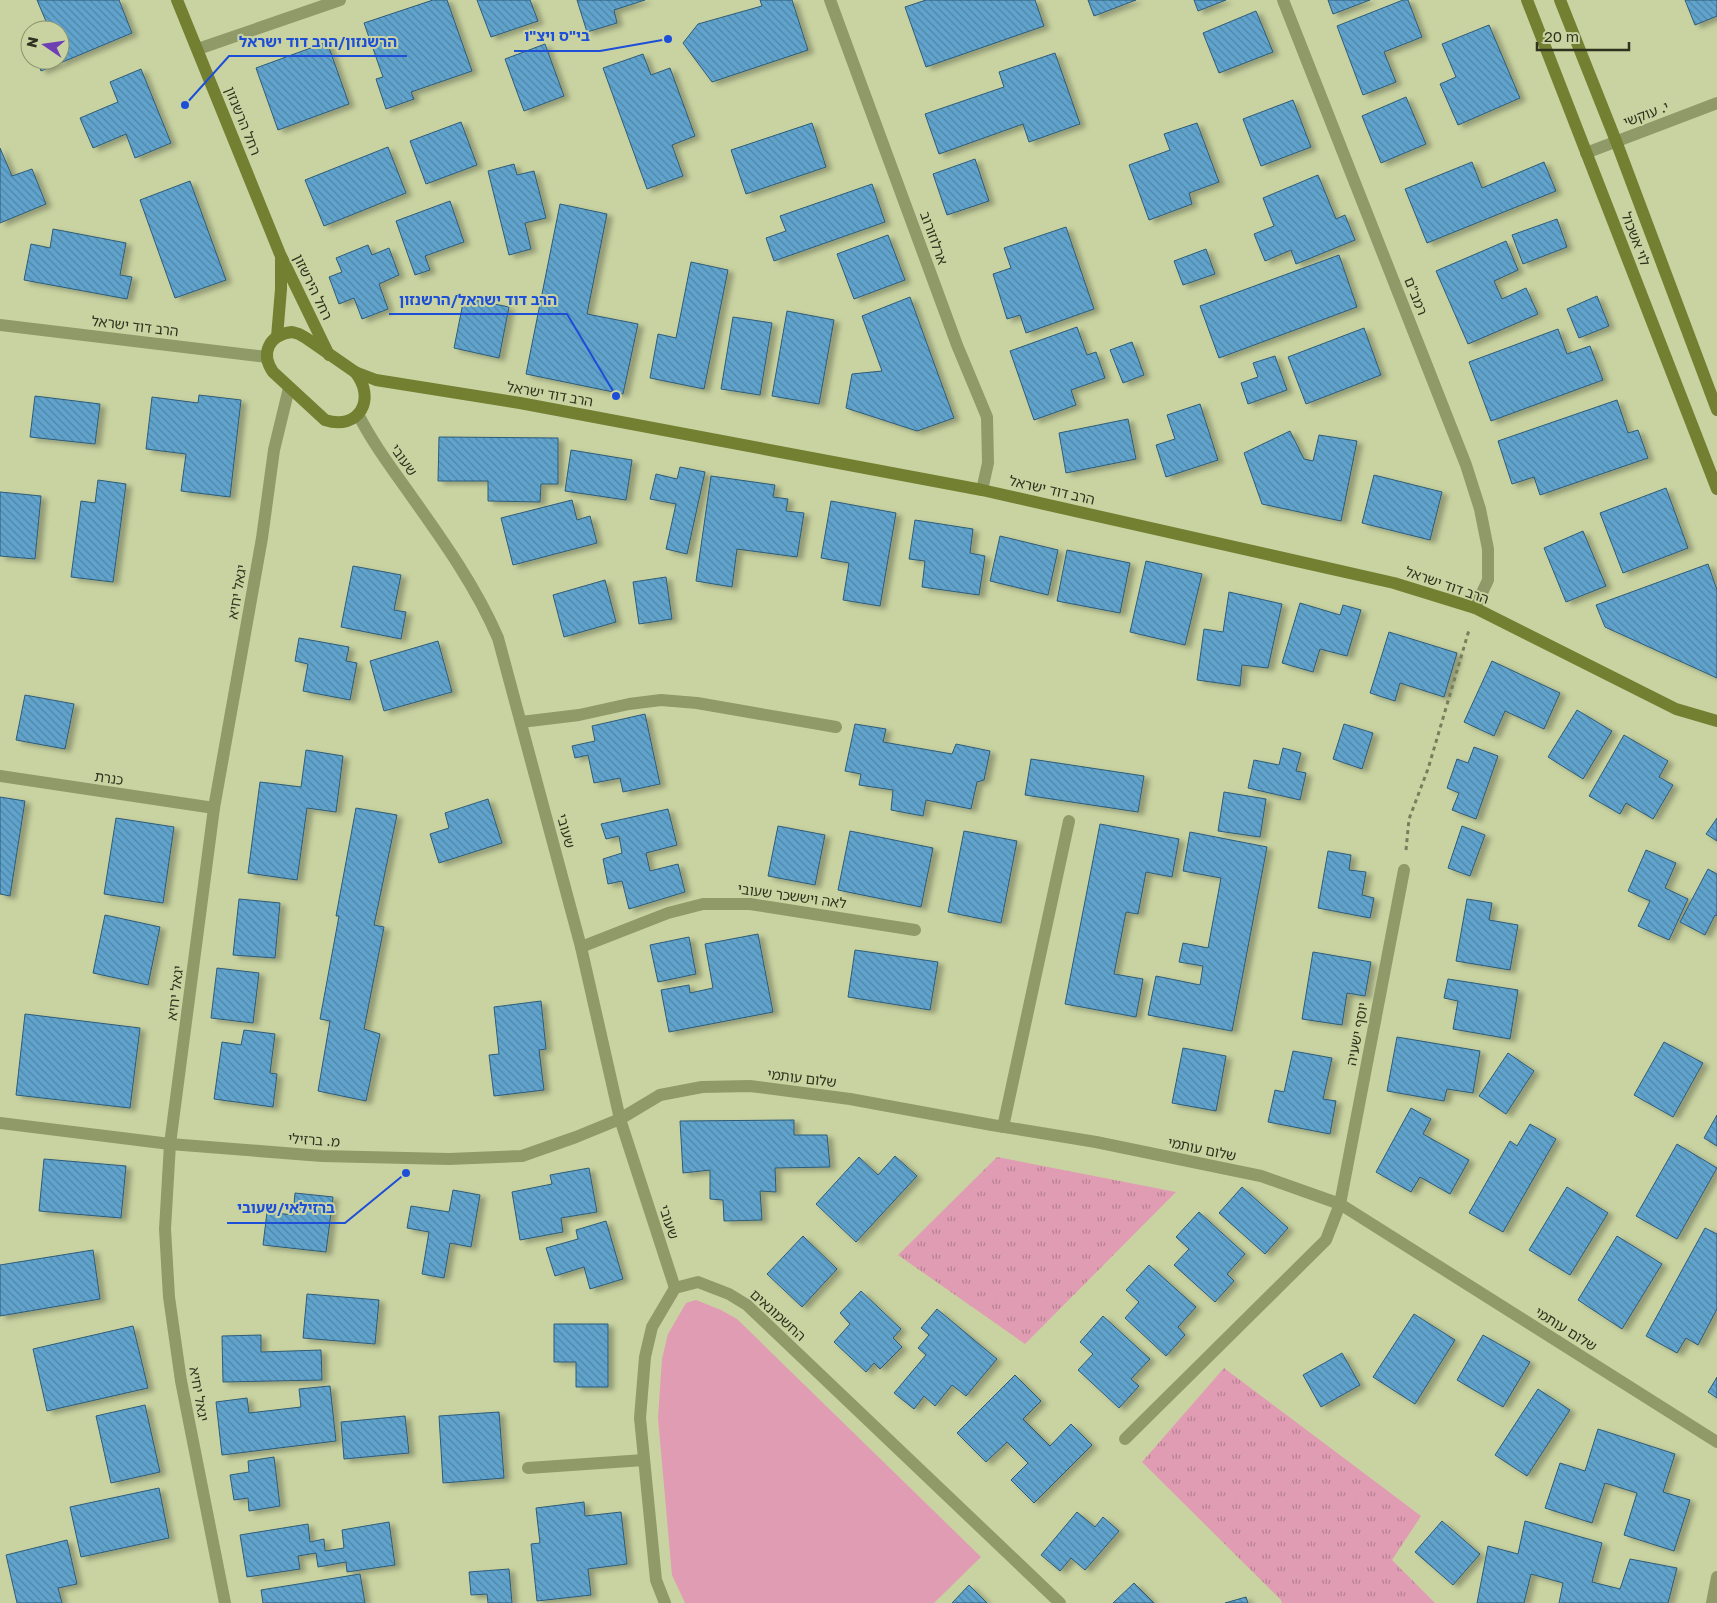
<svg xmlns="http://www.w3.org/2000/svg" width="1717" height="1603" font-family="'Golos Text','Noto Sans Hebrew',sans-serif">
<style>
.grass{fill:url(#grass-tufts)}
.park{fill:#e09cb3}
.building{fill:url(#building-back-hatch);stroke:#2e5c78;filter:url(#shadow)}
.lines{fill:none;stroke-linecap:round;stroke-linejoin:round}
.path{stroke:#777e5c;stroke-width:3;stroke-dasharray:4 4;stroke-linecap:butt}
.lane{stroke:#909a69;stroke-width:12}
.street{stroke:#909a69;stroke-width:12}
.secondary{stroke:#738031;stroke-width:12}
.labels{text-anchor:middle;stroke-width:4;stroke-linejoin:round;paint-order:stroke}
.street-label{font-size:14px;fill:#2e321e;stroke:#c9d3a1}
.leader{fill:none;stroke:#1d4ed8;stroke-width:2}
.callout-dot{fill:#1d4ed8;stroke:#c9d3a1;stroke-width:2}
.callout-label{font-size:15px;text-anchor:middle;font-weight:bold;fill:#1d4ed8;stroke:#c9d3a1;stroke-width:4;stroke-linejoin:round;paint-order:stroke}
</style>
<defs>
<pattern id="grass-tufts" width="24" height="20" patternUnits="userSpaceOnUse" patternTransform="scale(1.25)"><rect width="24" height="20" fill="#e09cb3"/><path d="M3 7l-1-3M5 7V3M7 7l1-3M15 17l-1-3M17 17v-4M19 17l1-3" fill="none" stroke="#b68091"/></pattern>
<pattern id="building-back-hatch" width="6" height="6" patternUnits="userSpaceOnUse" patternTransform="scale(1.25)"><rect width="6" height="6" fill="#60a3cd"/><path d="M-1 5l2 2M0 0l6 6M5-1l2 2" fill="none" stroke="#5085a6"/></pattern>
<filter id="shadow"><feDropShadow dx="5.5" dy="3" stdDeviation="2.5" flood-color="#0004"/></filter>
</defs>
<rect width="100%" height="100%" fill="#c9d3a1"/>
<g class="grass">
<polygon points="997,1157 1176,1192 1025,1344 898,1255"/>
<polygon points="1224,1368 1421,1516 1392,1560 1435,1603 1282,1603 1281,1600 1142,1462"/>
</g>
<polygon class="park" points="696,1300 721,1310 737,1319 981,1557 934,1603 685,1603 672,1575 658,1418 662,1359 668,1334 686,1303"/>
<g class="building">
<polygon points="37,0 119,0 132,33 41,71 37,60 60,60 60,30 39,30 48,26"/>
<polygon points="433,0 447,0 472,71 411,92 414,99 386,109 376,79 383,77 364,23"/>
<polygon points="477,0 530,0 538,21 491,37"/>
<polygon points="577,0 645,0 614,10 617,23 587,32"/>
<polygon points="760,0 792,0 808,50 712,82 683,43 698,24 762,6"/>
<polygon points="926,0 1035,0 1044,26 926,67 905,7"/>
<polygon points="1088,0 1136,0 1094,16"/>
<polygon points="1194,0 1226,0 1198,11"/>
<polygon points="1328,0 1370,0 1333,14"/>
<polygon points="1403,0 1408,0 1422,37 1384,52 1396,82 1363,95 1337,26"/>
<polygon points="1685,0 1717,0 1717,16 1695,25"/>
<polygon points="1256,11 1273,52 1219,73 1203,33"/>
<polygon points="1489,25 1520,98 1458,125 1440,84 1456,77 1442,44"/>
<polygon points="327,42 349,104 278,130 256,68"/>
<polygon points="545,44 564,96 524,111 505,59"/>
<polygon points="1055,53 1080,124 1029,142 1023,124 939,154 925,114 1004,87 999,72"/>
<polygon points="643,54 651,75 670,68 695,136 672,145 683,176 647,189 603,68"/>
<polygon points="141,69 171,143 135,158 126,134 93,148 80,118 118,102 110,82"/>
<polygon points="1406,97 1426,144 1381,163 1362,116"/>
<polygon points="1293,100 1311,147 1261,166 1243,119"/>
<polygon points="461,122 477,165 426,184 410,141"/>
<polygon points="812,123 826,167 746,194 731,150"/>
<polygon points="1197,123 1219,182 1189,193 1192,204 1149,220 1129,165 1170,150 1164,134"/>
<polygon points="388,147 406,193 324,226 305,180"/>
<polygon points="0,148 12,176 32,169 46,204 0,223"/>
<polygon points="975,159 989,201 947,215 933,174"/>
<polygon points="1472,162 1482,188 1544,162 1556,191 1427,243 1405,189"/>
<polygon points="514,164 517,175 534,171 546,218 525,223 531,249 509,255 488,171"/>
<polygon points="1318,175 1336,219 1345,215 1355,240 1296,264 1291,250 1265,261 1254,234 1274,226 1263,198"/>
<polygon points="190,181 226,280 175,298 140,200"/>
<polygon points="872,184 885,222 774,261 766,238 786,231 780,216"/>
<polygon points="450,201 464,242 425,256 430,270 415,275 396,221"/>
<polygon points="560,204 607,214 587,314 638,324 623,394 526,374"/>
<polygon points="1557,219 1567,247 1523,264 1512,235"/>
<polygon points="1066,227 1094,309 1026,333 1020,315 1007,319 993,274 1011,268 1004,248"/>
<polygon points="53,229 126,243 120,275 132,277 127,299 24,280 31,244 50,248"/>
<polygon points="888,235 905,280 854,299 837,254"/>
<polygon points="1506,241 1518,270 1494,281 1502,299 1526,288 1538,314 1468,344 1436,271"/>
<polygon points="368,245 372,255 389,248 399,275 379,284 388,309 362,319 354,298 339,304 329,277 342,272 336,258"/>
<polygon points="1206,249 1215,274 1183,285 1174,261"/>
<polygon points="1339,255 1357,307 1219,358 1200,306"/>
<polygon points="691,262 728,270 704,389 650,378 658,334 676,338"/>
<polygon points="1597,296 1609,326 1579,338 1567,309"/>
<polygon points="910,297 954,418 917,431 846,408 852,374 882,371 862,316"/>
<polygon points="464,298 509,307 499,358 454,348"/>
<polygon points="787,311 834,320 819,404 772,396"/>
<polygon points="733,317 772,323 760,395 721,389"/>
<polygon points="1077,327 1087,355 1096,352 1105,378 1071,390 1076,405 1034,420 1010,351"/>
<polygon points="1364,328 1381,375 1306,404 1288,357"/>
<polygon points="1558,329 1567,354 1590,346 1603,380 1491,421 1469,362"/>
<polygon points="1132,342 1144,375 1123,383 1110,350"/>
<polygon points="1275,356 1287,390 1248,404 1241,383 1258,377 1253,363"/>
<polygon points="199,395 241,400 230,497 181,491 186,454 146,449 152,397 198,403"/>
<polygon points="35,396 100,404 95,444 30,437"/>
<polygon points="1617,400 1628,433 1638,430 1648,458 1540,495 1534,477 1512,484 1498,441"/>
<polygon points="1200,404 1218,460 1166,477 1156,445 1175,439 1167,415"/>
<polygon points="1128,419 1136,459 1066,473 1059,433"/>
<polygon points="1290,431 1304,459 1313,461 1319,435 1357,441 1341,521 1262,504 1244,453"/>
<polygon points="439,437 558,438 558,484 541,484 540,502 488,501 488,481 438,481"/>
<polygon points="571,450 632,460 626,500 565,491"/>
<polygon points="680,467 705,472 687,554 666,549 676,504 650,499 656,474 677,479"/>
<polygon points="1374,475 1442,492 1430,540 1362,523"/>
<polygon points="711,476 775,485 773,497 788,499 786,511 804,513 797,557 737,549 732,587 696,581"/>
<polygon points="98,480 126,484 113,582 71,577 81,501 95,503"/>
<polygon points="1666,488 1688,548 1623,573 1600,513"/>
<polygon points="0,492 41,496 35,559 0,556"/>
<polygon points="572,500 577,520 590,516 597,543 513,565 501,518"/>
<polygon points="831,501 896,513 880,606 843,600 849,563 821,558"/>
<polygon points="915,520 973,529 970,553 985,556 979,595 922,587 925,561 909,559"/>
<polygon points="1583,531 1606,586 1566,602 1544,548"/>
<polygon points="1000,536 1058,550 1048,595 990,581"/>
<polygon points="1067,550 1130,563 1120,613 1057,601"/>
<polygon points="1146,561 1202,574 1185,645 1130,632"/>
<polygon points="1708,564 1717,590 1717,678 1605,627 1596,605"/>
<polygon points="353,566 401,575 394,610 406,612 401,639 341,627"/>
<polygon points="666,577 672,619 639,624 633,582"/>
<polygon points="605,580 616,622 564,637 553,595"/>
<polygon points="1229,592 1282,604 1268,668 1242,665 1240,686 1197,680 1204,629 1223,632"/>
<polygon points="1300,603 1340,615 1343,605 1361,610 1347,656 1320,649 1313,672 1282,663"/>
<polygon points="1389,632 1457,653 1444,697 1400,683 1395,701 1370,693"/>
<polygon points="299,638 349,647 346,661 357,663 350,700 303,691 308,664 295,661"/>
<polygon points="438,641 452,692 384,711 370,661"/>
<polygon points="1492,661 1560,693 1544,729 1505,711 1494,736 1464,722"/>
<polygon points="25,695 74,704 65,749 16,740"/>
<polygon points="1577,710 1612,731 1583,779 1548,757"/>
<polygon points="645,714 660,784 623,792 620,778 594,783 588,755 575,758 572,746 595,741 592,726"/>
<polygon points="855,724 886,729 883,742 952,754 956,744 990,751 984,780 977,782 971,809 926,800 923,816 891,810 893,790 859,785 861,774 845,771"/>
<polygon points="1344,724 1373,733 1362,769 1333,759"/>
<polygon points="1624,735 1668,761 1659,777 1673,785 1653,819 1626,803 1620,814 1589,796"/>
<polygon points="1474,747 1498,756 1476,819 1452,810 1459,793 1447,788 1457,759 1468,763"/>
<polygon points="1283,748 1301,753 1296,771 1306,773 1300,800 1248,788 1254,760 1279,765"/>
<polygon points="306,750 343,756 336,812 307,808 297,880 248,873 260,782 301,787"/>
<polygon points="1031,759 1144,776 1138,812 1025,795"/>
<polygon points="1224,792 1266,799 1260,837 1218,831"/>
<polygon points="0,797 25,801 10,896 0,894"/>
<polygon points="488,799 502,843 439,863 430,834 449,828 445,813"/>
<polygon points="356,808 397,815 374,925 384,927 364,1029 380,1034 366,1101 318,1091 330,1021 320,1019 339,916 336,916"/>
<polygon points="668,809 677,845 646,853 650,871 678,864 685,892 629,909 622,881 608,884 603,859 622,853 619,836 606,839 601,824"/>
<polygon points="116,818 174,827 163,903 104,894"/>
<polygon points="1717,818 1717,841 1706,834"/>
<polygon points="1100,824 1179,839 1172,877 1146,872 1138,914 1126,912 1114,974 1143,979 1136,1017 1065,1004"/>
<polygon points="778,826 825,835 815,885 768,876"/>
<polygon points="1462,826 1485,835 1470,876 1448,868"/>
<polygon points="850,831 933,848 921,907 838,890"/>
<polygon points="964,831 1017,841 1001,923 948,912"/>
<polygon points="1190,832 1267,847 1232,1031 1148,1015 1156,976 1200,985 1203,966 1179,962 1183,943 1208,948 1221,878 1183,871"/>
<polygon points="1646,850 1676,863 1665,888 1688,899 1669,940 1638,926 1650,901 1628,891"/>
<polygon points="1328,851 1351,855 1349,870 1366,872 1362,895 1374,898 1370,918 1318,908"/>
<polygon points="1708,869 1717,874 1717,916 1715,915 1705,935 1680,922"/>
<polygon points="239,899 280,903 275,958 233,955"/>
<polygon points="1467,899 1492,903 1489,920 1518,925 1510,970 1456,961"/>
<polygon points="105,915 160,927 148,985 93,973"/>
<polygon points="758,934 773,1012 669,1032 661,990 689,985 690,993 713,988 705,944"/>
<polygon points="689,937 696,974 658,982 650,945"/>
<polygon points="855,950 938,962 930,1010 848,997"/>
<polygon points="1313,952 1371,962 1365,996 1347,993 1342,1025 1302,1019"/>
<polygon points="217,968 259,973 253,1023 211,1018"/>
<polygon points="1448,979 1518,990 1510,1039 1453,1029 1458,1001 1444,998"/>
<polygon points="541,1001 546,1049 539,1050 544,1090 494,1096 489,1055 499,1054 494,1007"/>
<polygon points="25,1014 140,1028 130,1108 16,1095"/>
<polygon points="244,1030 275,1034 270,1073 277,1074 273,1107 214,1099 222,1042 241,1045"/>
<polygon points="1397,1037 1480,1051 1473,1093 1447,1089 1444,1101 1387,1091"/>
<polygon points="1664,1042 1703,1063 1673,1117 1634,1095"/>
<polygon points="1183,1048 1226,1056 1216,1111 1172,1103"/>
<polygon points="1293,1051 1332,1058 1323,1099 1336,1101 1330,1134 1268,1122 1275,1090 1284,1092"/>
<polygon points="1508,1053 1534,1071 1506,1114 1479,1096"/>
<polygon points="1411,1108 1431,1119 1423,1134 1469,1160 1450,1194 1420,1177 1411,1192 1376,1172"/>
<polygon points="1717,1115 1717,1146 1704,1138"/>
<polygon points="794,1120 794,1135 827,1135 830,1167 775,1168 776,1192 760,1191 762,1220 724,1221 723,1200 710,1199 710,1170 683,1173 680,1121"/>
<polygon points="1530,1124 1556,1139 1503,1232 1469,1213 1510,1141 1517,1146"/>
<polygon points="1677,1144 1717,1168 1677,1239 1636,1216"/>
<polygon points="895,1156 917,1176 856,1242 816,1204 859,1157 878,1175"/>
<polygon points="44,1159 126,1166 121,1218 39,1211"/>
<polygon points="589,1168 597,1212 561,1218 563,1232 520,1240 512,1192 552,1184 550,1175"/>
<polygon points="1242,1187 1288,1228 1265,1254 1219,1213"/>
<polygon points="1567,1187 1608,1213 1570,1275 1529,1250"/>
<polygon points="453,1190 480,1195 471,1247 450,1243 444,1278 422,1274 429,1232 407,1228 411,1206 449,1212"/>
<polygon points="295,1193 333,1197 326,1252 263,1245 267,1212 293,1215"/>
<polygon points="1199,1212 1245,1254 1227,1274 1234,1281 1215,1302 1174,1265 1189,1249 1176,1237"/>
<polygon points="606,1221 623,1279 590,1289 584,1267 555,1276 546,1248 578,1239 576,1230"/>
<polygon points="1705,1228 1717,1234 1717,1309 1698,1345 1686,1338 1677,1353 1646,1336"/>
<polygon points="803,1236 837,1269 802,1307 767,1274"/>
<polygon points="1617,1236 1662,1264 1622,1329 1578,1300"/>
<polygon points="93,1250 100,1299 0,1316 0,1265"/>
<polygon points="1149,1265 1196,1307 1178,1327 1185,1335 1166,1356 1125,1318 1139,1302 1126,1290"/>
<polygon points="861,1291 901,1329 893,1338 902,1347 880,1369 874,1363 866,1372 834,1342 850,1324 840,1313"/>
<polygon points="307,1294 379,1300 375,1344 303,1338"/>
<polygon points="937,1309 997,1359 966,1396 952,1385 935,1406 924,1396 914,1409 894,1393 926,1355 918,1348 929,1335 921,1328"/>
<polygon points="1414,1314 1455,1340 1415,1404 1373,1377"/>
<polygon points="1103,1316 1150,1359 1131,1379 1139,1386 1119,1408 1078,1370 1093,1354 1080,1342"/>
<polygon points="554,1324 608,1324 608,1387 576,1387 576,1362 554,1362"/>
<polygon points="133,1326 148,1388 47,1411 33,1349"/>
<polygon points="261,1335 261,1352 321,1350 322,1380 223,1382 222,1336"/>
<polygon points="1483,1335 1530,1362 1503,1407 1457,1380"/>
<polygon points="1342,1353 1360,1385 1321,1407 1303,1375"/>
<polygon points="1015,1375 1041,1401 1023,1419 1050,1446 1071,1424 1092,1445 1034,1503 1011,1480 1028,1463 1007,1442 986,1462 957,1433"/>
<polygon points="1717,1377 1717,1398 1708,1392"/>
<polygon points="330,1386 336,1441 222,1455 216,1402 247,1398 249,1413 301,1407 299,1389"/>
<polygon points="1538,1389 1570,1410 1527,1476 1495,1455"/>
<polygon points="145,1405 160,1472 111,1483 96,1416"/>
<polygon points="499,1412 504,1478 443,1483 439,1416"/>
<polygon points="405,1416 409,1453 344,1459 341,1422"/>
<polygon points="1598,1429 1675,1454 1663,1492 1690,1500 1674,1551 1624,1535 1637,1493 1605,1483 1592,1523 1545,1508 1560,1463 1585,1471"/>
<polygon points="274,1457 280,1506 249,1511 248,1498 234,1500 230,1475 249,1472 248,1461"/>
<polygon points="159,1488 169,1538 81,1557 70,1507"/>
<polygon points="584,1502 585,1516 621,1512 627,1564 588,1569 591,1595 537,1601 531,1544 540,1543 536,1508"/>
<polygon points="1077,1512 1095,1527 1103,1517 1119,1531 1085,1570 1071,1558 1060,1571 1041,1555"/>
<polygon points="1442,1521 1480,1554 1453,1585 1415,1552"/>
<polygon points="1525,1521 1602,1543 1592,1582 1620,1589 1630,1559 1677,1568 1668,1603 1559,1603 1563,1583 1531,1574 1524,1603 1477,1603 1488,1546 1518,1554"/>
<polygon points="389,1522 395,1565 347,1572 346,1562 318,1567 316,1553 298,1556 300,1569 247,1577 240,1535 308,1524 310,1542 324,1539 325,1551 344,1548 342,1530"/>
<polygon points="67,1540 77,1584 58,1588 62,1603 17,1603 6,1555"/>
<polygon points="509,1569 512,1603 488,1603 487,1594 471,1595 469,1572"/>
<polygon points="360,1574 365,1603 263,1603 261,1590"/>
<polygon points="1134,1583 1154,1603 1113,1603"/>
<polygon points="969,1585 987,1603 952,1603"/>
<polygon points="1246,1597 1248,1603 1225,1603"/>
</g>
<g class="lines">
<polyline class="path" points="1406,850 1409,819 1428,769 1469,630"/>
<g class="lane">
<polyline points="521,722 579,715 629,704 661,700 697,703 836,727"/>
<polyline points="581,947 668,913 703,904 750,904 915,930"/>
<polyline points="1003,1127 1069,821"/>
<polyline points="1125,1439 1326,1240 1340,1204"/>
<polyline points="528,1468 644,1460"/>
</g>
<g class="street">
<polyline points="830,0 957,345 987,417 988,463 982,490"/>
<polyline points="1283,0 1466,465 1480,509 1488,549 1488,580 1475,608"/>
<polyline points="198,49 340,0"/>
<polyline points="1586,153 1717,103"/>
<polyline points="0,325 267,357"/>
<path d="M358 414C373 444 393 470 412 497 444 542 476 587 498 638L581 947 620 1119 675 1288"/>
<polyline points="0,776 214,808"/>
<polyline points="0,1123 170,1144 322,1156 449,1159 522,1156 576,1137 620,1119 660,1095 702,1087 750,1086 850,1099 992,1125 1096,1142 1261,1176 1340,1204 1717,1442"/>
<polyline points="1340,1204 1404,870"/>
<polyline points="225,1603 181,1381 169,1297 165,1229 170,1144 214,808 262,538 274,450 289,388"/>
<polyline points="665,1603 656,1580 640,1418 645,1357 652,1327 675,1288 698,1282 729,1294 747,1305 1060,1603"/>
<polyline points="1712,1603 1717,1577"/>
</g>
<g class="secondary">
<polyline points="177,0 280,254 329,355"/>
<polyline points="1527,0 1717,489"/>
<polyline points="1560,0 1616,141 1717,410"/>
<path d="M292 332 299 334 306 338 355 372C377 399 359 431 325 420L273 372C260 353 269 335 292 332Z"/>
<polyline points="277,337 281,289 281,259"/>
<polyline points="355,372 376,380 520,403 982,490 1394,583 1475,608 1676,709 1717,721"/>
</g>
</g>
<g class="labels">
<g class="street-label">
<text transform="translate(1646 114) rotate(-21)" y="5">י. עוקשי</text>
<text transform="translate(243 121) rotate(68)" y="5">רחל הרשנזון</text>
<text transform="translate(934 238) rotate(70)" y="5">ארלוזורוב</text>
<text transform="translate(1636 239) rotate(69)" y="5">לוי אשכול</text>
<text transform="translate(313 287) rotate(64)" y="5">רחל הירשזון</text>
<text transform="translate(1416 296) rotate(68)" y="5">רמב"ם</text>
<text transform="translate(135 326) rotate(7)" y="5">הרב דוד ישראל</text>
<text transform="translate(550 394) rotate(10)" y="5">הרב דוד ישראל</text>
<text transform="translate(404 460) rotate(55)" y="5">שעובי</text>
<text transform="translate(1052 490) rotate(13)" y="5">הרב דוד ישראל</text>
<text transform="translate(1447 585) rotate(19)" y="5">הרב דוד ישראל</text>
<text transform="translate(237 592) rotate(-80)" y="5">יגאל יחיא</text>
<text transform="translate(109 778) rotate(8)" y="5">כנרת</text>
<text transform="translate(566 831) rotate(75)" y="5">שעובי</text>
<text transform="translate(792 896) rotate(8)" y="5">לאה ויששכר שעובי</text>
<text transform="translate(175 993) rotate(-83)" y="5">יגאל יחיא</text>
<text transform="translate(1357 1034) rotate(-79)" y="5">יוסף ישעיה</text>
<text transform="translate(802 1078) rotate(7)" y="5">שלום עותמי</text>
<text transform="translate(314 1140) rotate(4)" y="5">מ. ברזילי</text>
<text transform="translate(1202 1149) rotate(12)" y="5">שלום עותמי</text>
<text transform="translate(669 1222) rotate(72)" y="5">שעובי</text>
<text transform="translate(778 1315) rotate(42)" y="5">החשמונאים</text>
<text transform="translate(1566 1329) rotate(32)" y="5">שלום עותמי</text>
<text transform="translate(199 1394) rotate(80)" y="5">יגאל יחיא</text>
</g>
</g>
<path class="leader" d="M668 39L600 51H514M185 105L229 56H407M616 396L567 314H389M406 1173L345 1223H227"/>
<g class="callout-dot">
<circle cx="668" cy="39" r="5"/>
<circle cx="185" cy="105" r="5"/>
<circle cx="616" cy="396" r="5"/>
<circle cx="406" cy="1173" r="5"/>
</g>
<g class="callout-label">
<text x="557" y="41">בי"ס ויצ"ו</text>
<text x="318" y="47">הרשנזון/הרב דוד ישראל</text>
<text x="478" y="305">הרב דוד ישראל/הרשנזון</text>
<text x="286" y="1213">ברזילאי/שעובי</text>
</g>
<g transform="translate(45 45) rotate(283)"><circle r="24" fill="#c9d3a1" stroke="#8b936d"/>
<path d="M0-4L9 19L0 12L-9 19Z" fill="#6e3eb5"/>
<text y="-8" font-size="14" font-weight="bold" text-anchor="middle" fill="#2e321e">N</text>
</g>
<path d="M1537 42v8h92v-8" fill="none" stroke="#2e321e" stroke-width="2.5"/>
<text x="1544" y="42" font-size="15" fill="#2e321e" stroke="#c9d3a1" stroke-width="4" paint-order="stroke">20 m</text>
</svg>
